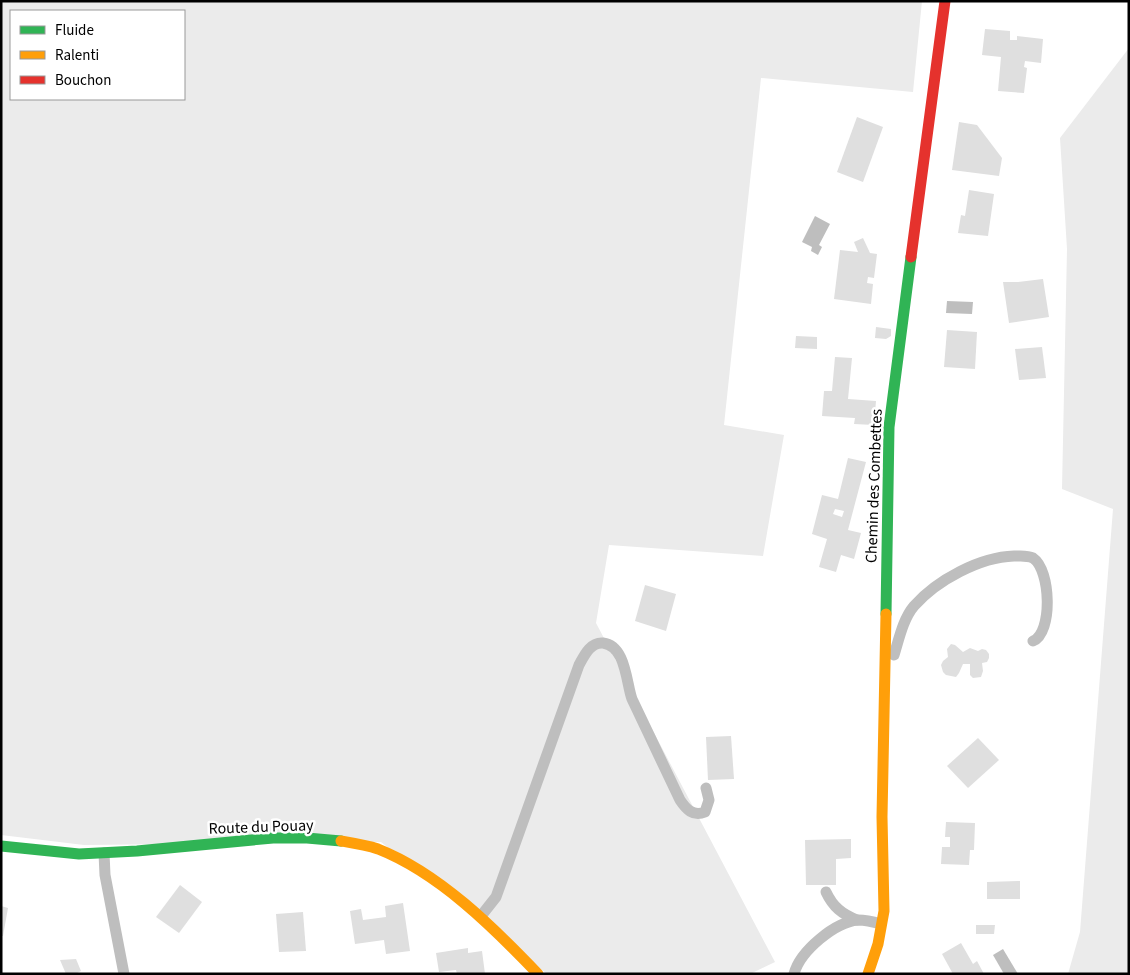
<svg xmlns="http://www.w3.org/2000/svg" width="1130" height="975" font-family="'Source Sans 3',sans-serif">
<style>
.green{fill:#ebebeb;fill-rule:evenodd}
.water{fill:#bebebe}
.building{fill:#dfdfdf;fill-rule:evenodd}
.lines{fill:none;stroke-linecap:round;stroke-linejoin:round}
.lane{stroke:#bebebe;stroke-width:11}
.fast{stroke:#30b455;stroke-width:11}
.slow{stroke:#ff9f0a;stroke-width:11}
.jam{stroke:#e5322d;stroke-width:11}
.labels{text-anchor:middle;stroke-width:5;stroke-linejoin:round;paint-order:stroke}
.street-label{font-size:16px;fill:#000;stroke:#fff}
</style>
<rect width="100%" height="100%" fill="#fff"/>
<g class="green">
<path d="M1 1H922L913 92 761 78 724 425 784 435 763 556 609 545 596 623 775 962 750 974H547L381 842 84 845 1 835ZM11 11H184V99H11Z"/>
<polygon points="1129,48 1129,974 1068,974 1080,932 1113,509 1062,489 1067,249 1060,138"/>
</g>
<g class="water">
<polygon points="815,216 830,224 819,245 822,247 818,255 811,251 812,247 802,242"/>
<polygon points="947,301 973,302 972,314 946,313"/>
<polygon points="1003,949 1018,974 1004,974 993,955"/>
</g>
<g class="building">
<polygon points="985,29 1010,31 1010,40 1017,40 1017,36 1043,39 1041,63 1025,61 1024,67 1027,68 1024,93 998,91 1001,57 982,55"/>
<polygon points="857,117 883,127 863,182 837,172"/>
<polygon points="959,122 977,125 1002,158 999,176 952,170"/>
<polygon points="969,190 994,194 988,236 958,233 961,215 965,216"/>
<polygon points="863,238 870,253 877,254 874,278 868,277 867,283 873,284 871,304 834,299 840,250 858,252 854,242"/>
<polygon points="1043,279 1049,317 1009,323 1003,282 1018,282"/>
<polygon points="876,327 891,329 891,336 886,339 875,338"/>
<polygon points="947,330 977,332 975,369 944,367"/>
<polygon points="796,336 817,337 817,349 795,348"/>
<polygon points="1042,347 1046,378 1019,380 1015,349"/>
<polygon points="835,357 852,358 848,399 876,401 874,425 854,424 855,418 822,416 824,391 832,391"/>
<path d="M848 458 866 462 848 530 861 533 854 559 841 555 836 572 819 567 827 539 812 534 822 495 838 499ZM835 509 844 511 842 517 833 514Z"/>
<polygon points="645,585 676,594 666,631 635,621"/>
<polygon points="951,644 955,645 963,652 970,648 978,651 982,649 986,650 989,654 989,658 987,662 982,663 983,671 981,677 973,678 970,675 970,664 963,664 959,673 956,677 946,675 943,672 941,665 943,661 948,657 947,649"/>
<polygon points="731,736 734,779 708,780 706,737"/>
<polygon points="978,738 999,760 968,788 947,766"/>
<polygon points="946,822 975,823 974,850 970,850 969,865 941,864 942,847 950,847 950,837 945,837"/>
<polygon points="851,839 851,858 836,859 836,885 806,885 805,840"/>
<polygon points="1020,881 1020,899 987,899 987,882"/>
<polygon points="180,885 202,902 179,933 156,917"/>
<polygon points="403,903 410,951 386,954 384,940 355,944 350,911 361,909 363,920 386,917 385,906"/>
<polygon points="1,906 8,908 3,936 1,936"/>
<polygon points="303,912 306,951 279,952 276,914"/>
<polygon points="976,925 995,925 994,934 976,934"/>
<polygon points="961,943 973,964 977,961 984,974 953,974 942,954"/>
<polygon points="468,948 468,953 482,951 485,974 457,974 456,970 439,972 436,953"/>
<polygon points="76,959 81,971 75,974 66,974 60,960"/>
</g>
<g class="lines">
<g class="lane">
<path d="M894 655C899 639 903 619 914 606 937 580 980 557 1014 556 1021 556 1027 555 1033 558 1051 570 1053 633 1033 641"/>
<polyline points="104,853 105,875 124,974"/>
<path d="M826 892C833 907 842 914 857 920"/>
<path d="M481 916 496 897 579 665C584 656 590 642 603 643 626 646 626 682 632 699L680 800C686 809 693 817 705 812L709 800 706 788"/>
<path d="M794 974C800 951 835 922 858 920 866 920 874 922 881 924"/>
</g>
<g class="fast">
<polyline points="886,614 889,427 911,257"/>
<polyline points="1,846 79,854 137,851 273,838 307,838 341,841"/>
</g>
<g class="slow">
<path d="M341 841C353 843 366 845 378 849 439 873 494 928 538 974"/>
<polyline points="868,974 878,944 884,911 882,817 886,614"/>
</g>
<polyline class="jam" points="911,257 945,1"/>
</g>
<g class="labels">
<g class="street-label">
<text transform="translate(873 486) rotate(-88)" y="6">Chemin des Combettes</text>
<text transform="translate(261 826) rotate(-2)" y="6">Route du Pouay</text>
</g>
</g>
<rect width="1130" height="975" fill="none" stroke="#000000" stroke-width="5"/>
<rect x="10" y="10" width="175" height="90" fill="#ffffff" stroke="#999999"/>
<rect x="20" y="26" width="25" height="8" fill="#30b455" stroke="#999999"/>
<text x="55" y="35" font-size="15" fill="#000000">Fluide</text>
<rect x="20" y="51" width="25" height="8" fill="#ff9f0a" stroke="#999999"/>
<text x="55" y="60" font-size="15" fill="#000000">Ralenti</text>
<rect x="20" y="76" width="25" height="8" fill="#e5322d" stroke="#999999"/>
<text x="55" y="85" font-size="15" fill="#000000">Bouchon</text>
</svg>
